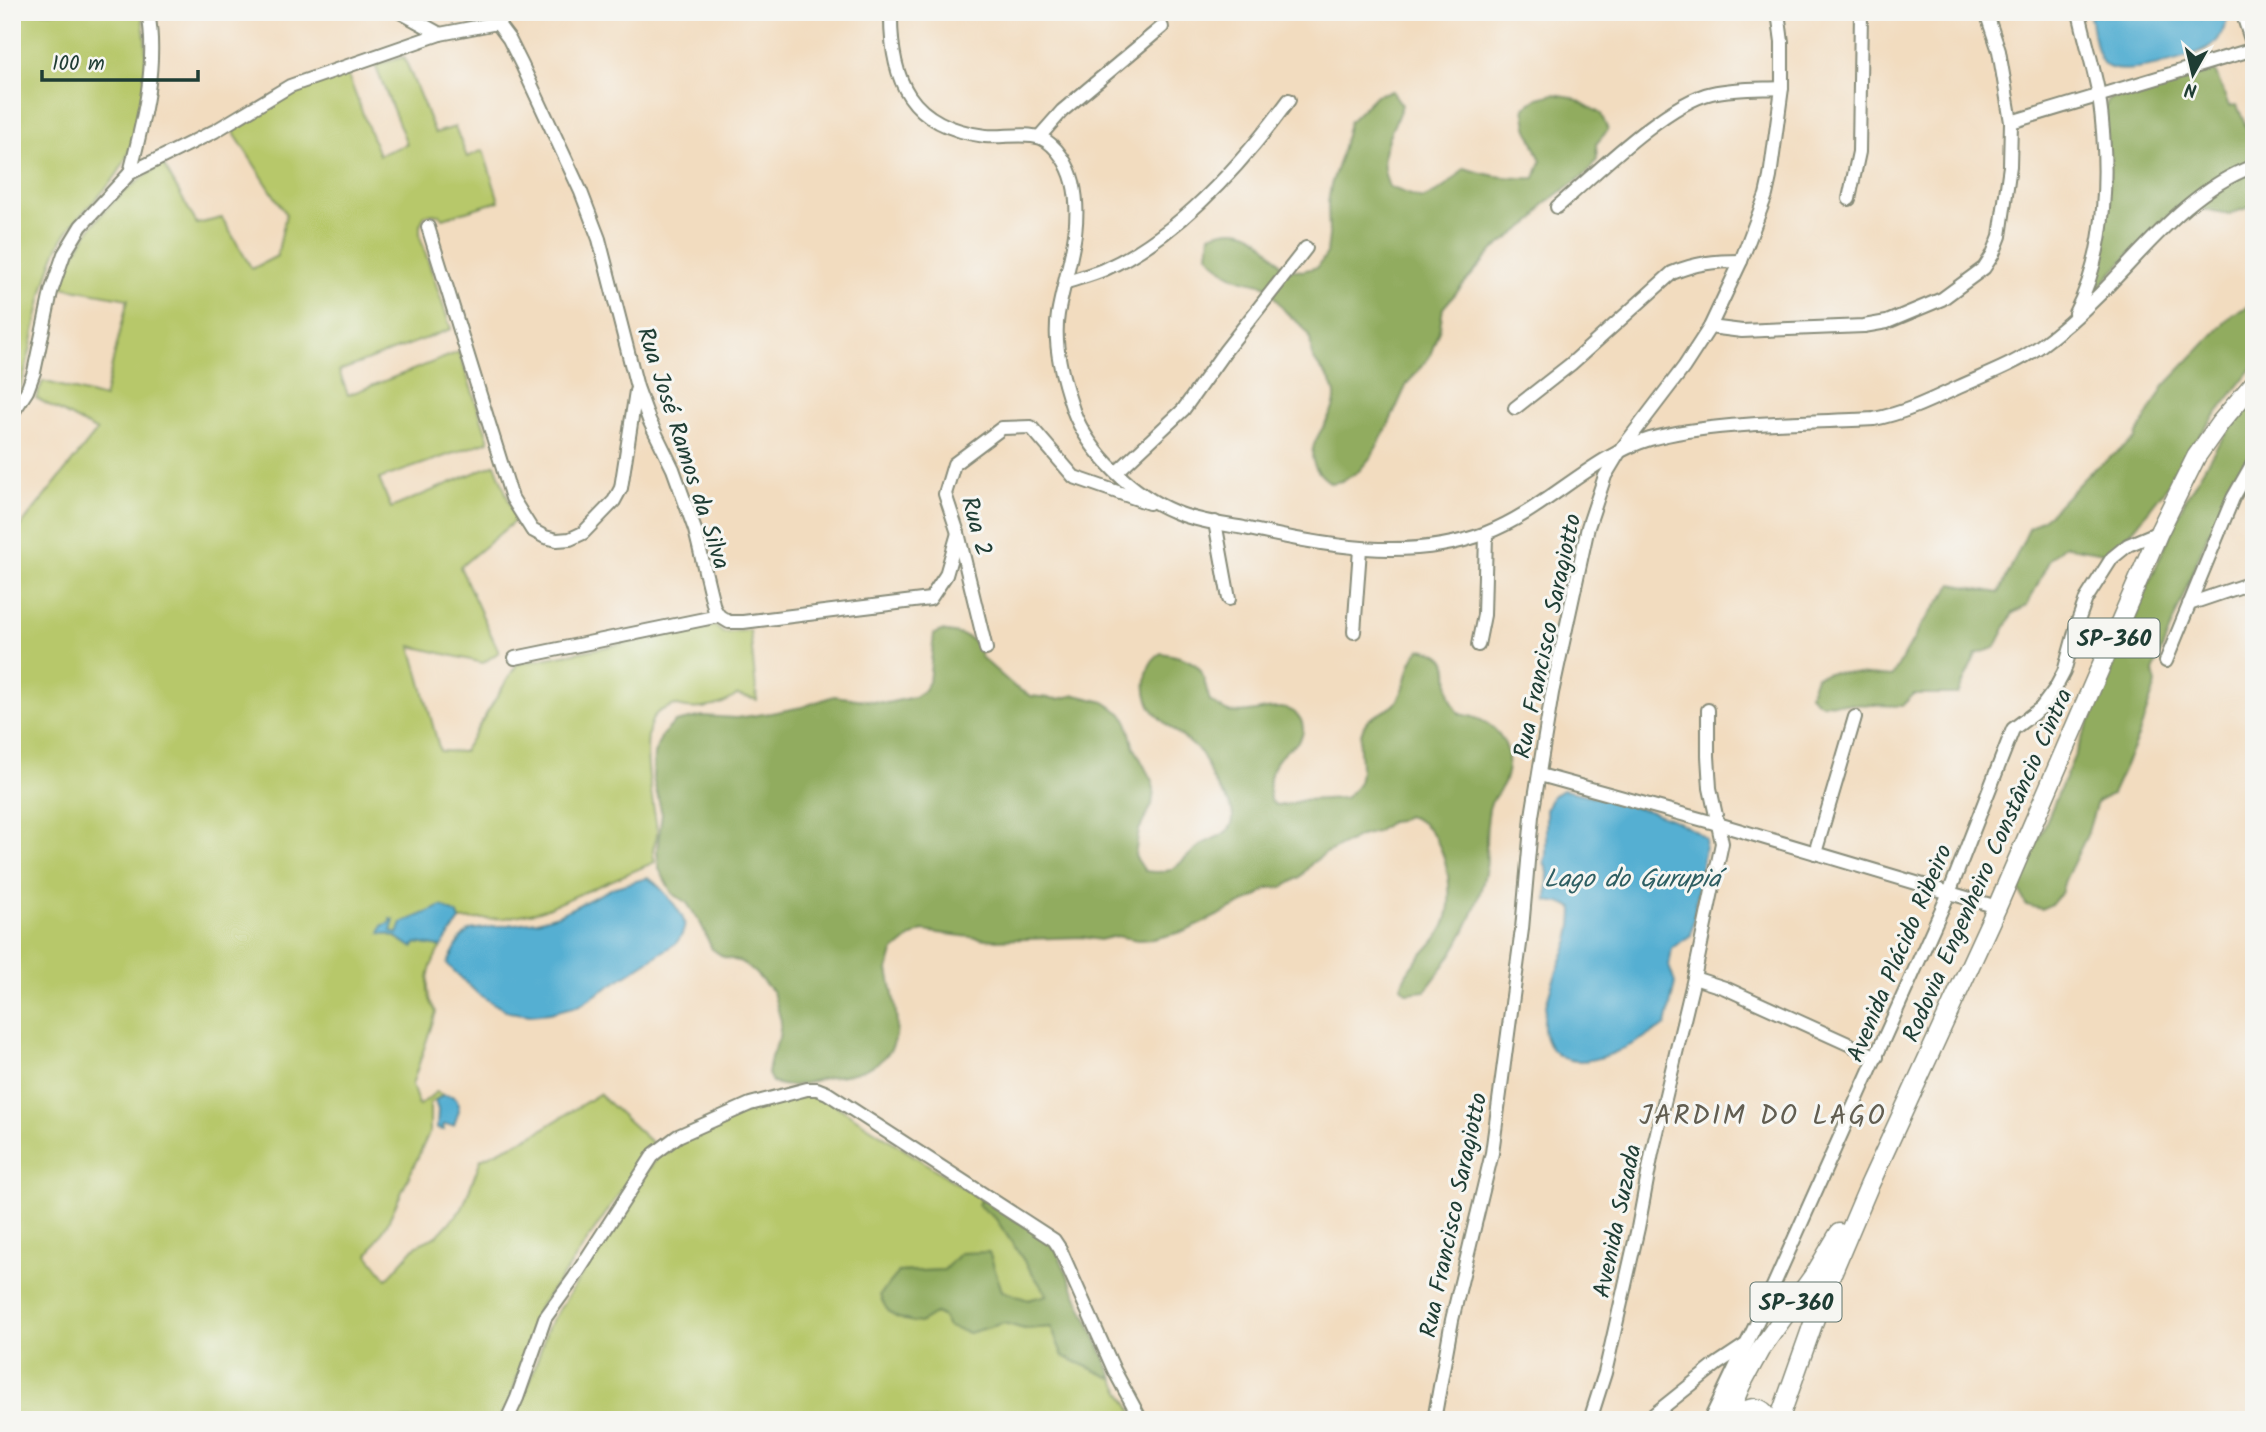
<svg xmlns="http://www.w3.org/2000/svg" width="2266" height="1432" font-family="Kalam,sans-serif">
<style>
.green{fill:#b7c86b;stroke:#6b8250;stroke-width:2}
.forest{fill:#91ac5f;stroke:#58744a;stroke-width:2}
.water{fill:#54afd2;stroke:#3a7683;stroke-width:2}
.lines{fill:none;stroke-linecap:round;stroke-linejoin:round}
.minor-casing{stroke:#888c7a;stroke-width:16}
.primary-casing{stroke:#888c7a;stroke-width:21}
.minor{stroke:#fff;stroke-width:12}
.primary{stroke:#fff;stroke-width:18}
.labels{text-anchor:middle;stroke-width:6;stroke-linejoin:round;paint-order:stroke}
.shield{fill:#f6f6f2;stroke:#60746d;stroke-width:2}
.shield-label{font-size:23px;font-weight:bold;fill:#1f3d34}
.street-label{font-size:24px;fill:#1f3d34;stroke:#f6f6f2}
.water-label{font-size:26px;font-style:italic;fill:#2f5f63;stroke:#f6f6f2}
.quarter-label{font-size:28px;letter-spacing:2px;fill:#625e51;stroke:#f6f6f2}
</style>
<rect width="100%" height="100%" fill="#f6f6f2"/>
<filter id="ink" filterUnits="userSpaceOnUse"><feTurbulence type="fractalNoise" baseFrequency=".0143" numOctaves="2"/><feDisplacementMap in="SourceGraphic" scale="14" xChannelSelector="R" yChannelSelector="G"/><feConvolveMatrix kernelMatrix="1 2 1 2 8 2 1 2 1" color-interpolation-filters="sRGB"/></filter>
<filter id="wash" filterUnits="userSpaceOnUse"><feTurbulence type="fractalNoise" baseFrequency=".00686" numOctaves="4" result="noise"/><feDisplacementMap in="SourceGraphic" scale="28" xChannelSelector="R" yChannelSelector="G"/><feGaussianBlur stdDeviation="1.57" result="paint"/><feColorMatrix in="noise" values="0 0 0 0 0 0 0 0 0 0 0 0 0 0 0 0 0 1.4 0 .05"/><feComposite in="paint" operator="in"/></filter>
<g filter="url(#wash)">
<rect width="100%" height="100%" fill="#f2dcbf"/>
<g class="green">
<path d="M12 12H141C152 62 144 141 112 181 93 205 67 223 56 252 42 285 37 321 29 355 25 372 21 391 12 406Z"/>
<path d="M404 57 435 133 455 127 467 157 483 150 499 201 443 218 439 214 425 215 420 225V237L451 329 339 371 348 395 459 352 489 441 379 479 391 508 495 464 516 520 460 567 499 652 483 663 411 646 440 751 463 752 517 664 715 626 723 633 750 630 757 700 737 695C720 708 693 712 675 705 669 707 660 710 656 714 637 736 654 803 657 831 658 845 649 845 655 862L540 911 505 918 460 920 458 915 398 934 391 931 394 920 380 933C400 935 399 942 413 947L417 943 441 947C427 968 422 990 436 1012L412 1085 419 1106 436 1092 443 1095 430 1103V1131L387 1224 368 1255 387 1279 417 1245 437 1236 462 1209 481 1159 533 1135 599 1094 653 1144 570 1266 538 1309 509 1404 499 1420H12V537L97 431 36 398 43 381 104 398 128 299 61 287C80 229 113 196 163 164L197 224 222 218 252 269 277 256 286 214 232 130C272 105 300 84 347 73L379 155 407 144 375 65Z"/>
<path d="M814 1094 826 1099 981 1199 978 1205 996 1219 1047 1295 1028 1300 1002 1291 989 1253 944 1270 899 1272 936 1313 969 1333 1004 1323 1024 1329 1051 1327 1063 1356 1114 1379 1137 1420H512L531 1379 548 1327 657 1157C702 1125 759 1104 814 1094Z"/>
</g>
<g class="forest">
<path d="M2215 71 2229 106 2237 105 2254 146V159C2183 191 2142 241 2091 296L2101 259 2104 109 2109 99Z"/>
<path d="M1392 91 1402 105C1390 139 1375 152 1389 187L1422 199C1441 191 1452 183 1464 168 1487 176 1511 179 1535 178L1541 161 1527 127 1524 108 1538 98 1554 94 1572 97 1601 114 1608 130 1596 144 1597 160 1586 174 1543 205 1535 219 1493 250 1443 308 1440 327 1430 356 1407 384 1387 428 1371 457 1359 471 1342 481 1331 483C1286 452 1336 425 1335 397 1335 379 1318 370 1312 355 1310 350 1312 344 1310 339 1307 327 1293 320 1285 311 1278 303 1272 293 1265 285 1239 280 1224 276 1208 254L1210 235C1248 220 1262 240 1284 268L1302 271 1318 267 1327 253 1329 235 1328 203 1331 185 1341 155 1349 122 1376 95Z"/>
<polygon points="2254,171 2254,206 2229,214 2197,208 2230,181"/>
<polygon points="2254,303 2254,366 2191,447 2172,480 2137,525 2122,542 2104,553 2064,546 2050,559 2027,606 2013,613 1995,648 1976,654 1958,694 1914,694 1902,706 1819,703 1810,695 1816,676 1832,672 1892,677 1921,626 1953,584 1999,593 2029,529 2051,513 2089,473 2134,440 2164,386 2233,314"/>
<polygon points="2254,398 2254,447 2206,539 2153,672 2156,684 2138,737 2112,794 2097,802 2087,835 2065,880 2061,893 2052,904 2041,909 2026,905 2018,887 2184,502 2217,446"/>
<path d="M941 631C959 634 979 635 981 657L1016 688 1031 696 1058 699 1076 695 1104 702 1121 713 1127 721 1133 745 1152 781 1154 789 1152 805 1139 830 1135 856 1145 871C1177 876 1177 863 1200 846 1209 839 1226 836 1231 826 1240 809 1218 791 1212 778 1208 770 1207 761 1201 753 1180 730 1141 718 1146 680 1147 668 1151 659 1161 653 1174 655 1196 659 1202 673 1205 682 1207 692 1210 701 1216 705 1223 710 1229 712 1252 718 1287 695 1301 720 1304 727 1304 734 1299 740 1296 745 1291 747 1286 751 1270 765 1268 779 1270 800L1276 805H1284L1304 800 1345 798C1350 793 1357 788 1359 782 1365 764 1355 746 1363 728 1369 713 1387 714 1396 703 1409 686 1405 664 1420 649 1469 656 1433 683 1460 714 1492 719 1516 741 1506 777 1503 790 1492 796 1489 809 1487 821 1486 834 1486 847 1486 854 1488 860 1486 868 1478 914 1454 955 1425 991L1407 993 1401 987C1409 960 1433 949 1444 926 1458 894 1445 822 1406 816L1398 821 1390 822 1376 832 1360 836 1326 853 1312 863 1300 877 1283 887 1268 888 1254 898 1186 931 1153 939 1138 940 1116 936 1100 940 1082 937 994 940 922 931 911 937 893 952 888 970C898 1021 913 1061 845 1075 840 1076 835 1076 829 1077 809 1081 792 1091 772 1082L768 1074 771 1057 779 1038 781 1021 773 992 754 972 741 962 724 957 712 949 701 924 687 903 672 893 659 869 657 850 662 814 653 778 654 754 662 735 675 722 703 716 736 718 771 713 802 707 834 696 887 703 914 697 923 691 929 682 934 634Z"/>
<path d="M981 1199 1049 1240 1056 1249 1114 1379 1063 1356 1051 1327 1024 1329 1004 1323 969 1333 948 1327 942 1316 936 1313 920 1323C898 1320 887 1317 880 1295L899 1272 944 1270 960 1253 989 1252 1002 1291 1028 1300 1047 1295 996 1219 978 1205Z"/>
</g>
<g class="water">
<path d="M2089 12H2229C2226 26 2221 41 2208 49 2191 58 2118 80 2104 64 2094 53 2093 27 2089 12Z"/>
<path d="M1563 790C1600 797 1678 814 1706 839L1691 935 1672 948 1669 966 1675 983 1666 1025C1640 1040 1592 1072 1562 1057 1522 1037 1559 970 1569 940 1572 930 1573 919 1573 908L1565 904 1547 901 1548 872 1544 862 1546 855V810L1552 796Z"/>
<path d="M647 878C657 881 682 912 684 922 686 930 681 937 676 943L580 1005 550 1013 530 1015 509 1012 496 1005 478 994 447 964 461 938 470 930 537 921 558 915 615 887Z"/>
<path d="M442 906 458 915 460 920 441 947 417 943 413 947C399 942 400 934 380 933L383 925 390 923V919L394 920 391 931 398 934 402 923Z"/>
<polygon points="443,1095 452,1096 457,1100 459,1111 454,1125 443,1125 444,1130 437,1129 438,1110 435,1101"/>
</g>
</g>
<g filter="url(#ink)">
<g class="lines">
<g class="minor-casing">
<g id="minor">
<polyline points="400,12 440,34"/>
<path d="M891 12C890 81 910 126 985 136 1002 138 1025 132 1041 138 1057 145 1069 166 1073 182 1084 228 1066 269 1058 314 1053 346 1063 380 1073 410 1089 453 1133 495 1175 512 1196 521 1222 524 1244 528 1322 545 1408 563 1486 533 1544 511 1592 456 1650 439 1716 421 1805 423 1874 419 1905 413 1931 400 1959 387 1985 375 2015 364 2039 347 2061 331 2081 313 2100 294 2146 248 2190 189 2254 166"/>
<polyline points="2242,12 2254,49"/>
<polyline points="497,23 509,39 522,65 581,192 599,239 637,387 649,420 673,469 695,530 714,608 719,616"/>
<polyline points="2011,122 2254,49"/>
<polyline points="1039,137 1062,111 1162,27"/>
<path d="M130 173C143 122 158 65 148 12"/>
<polyline points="1849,199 1859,152 1861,12"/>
<path d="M1557 207C1594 175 1666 103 1712 93 1734 88 1759 89 1782 88"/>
<polyline points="428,227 512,498 532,530 545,537 557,540 570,539 583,533 614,501 621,488 636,391"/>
<path d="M1067 282C1079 278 1091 275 1103 270 1178 237 1242 164 1289 100"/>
<path d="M2075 313C2108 251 2109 165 2099 96 2094 68 2085 40 2079 12"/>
<polyline points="1710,327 1742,331 1864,326 1887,322 1942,299 1984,268 1993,254 2000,236 2010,166 2011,122 1999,51 1986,12"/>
<path d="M1515 408 1571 364 1672 273C1696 263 1715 261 1741 261"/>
<polyline points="12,414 27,391 34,372 51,292 64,254 81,226 130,173 215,131 290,86 440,34 497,23 509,12"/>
<polyline points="1117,472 1183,410 1225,351 1306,248"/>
<polyline points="1215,522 1229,599"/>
<polyline points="2189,604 2254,582"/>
<polyline points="1354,632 1360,549"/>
<polyline points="1478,645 1484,615 1486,534"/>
<polyline points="986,649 958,533 945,494 954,464 1002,428 1031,427 1074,477 1149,503"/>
<polyline points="515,658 719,616 729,622 743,622 930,599 946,575 958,533"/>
<polyline points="2166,661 2233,498 2254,461"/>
<polyline points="1540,775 1718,824 1997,907"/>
<polyline points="1815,853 1855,717"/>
<polyline points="1694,978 1725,988 1877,1057"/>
<polyline points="507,1420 517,1398 545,1318 574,1278 654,1154 678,1136 750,1104 807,1089 817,1089 827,1093 1054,1240 1060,1249 1114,1370 1141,1420"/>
<polyline points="1434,1420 1452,1320 1492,1153 1522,929 1532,816 1552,693 1588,527 1605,476 1620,451 1684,367 1710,327 1741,261 1766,195 1770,177 1782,88 1782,42 1778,12"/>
<polyline points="1590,1420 1605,1373 1638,1228 1652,1153 1694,978 1722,843 1710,788 1708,756 1708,710"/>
<polyline points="1647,1420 1717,1364 1744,1346"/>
<polyline points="1710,1420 1758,1320 1949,893 2013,729 2041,708 2055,689 2064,672 2078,621 2086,599 2112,558 2128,545 2159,532"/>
</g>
</g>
<g class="primary-casing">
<g id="primary">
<polyline points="1726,1420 1741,1385 1760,1350 1816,1272 1839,1233"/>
<path d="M1732 1420C1744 1409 1760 1400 1769 1420"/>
<polyline points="1779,1420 1825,1290 1869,1186 1997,907 2159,532 2196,457 2220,423 2254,383"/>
</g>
</g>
<use href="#minor" class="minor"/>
<use href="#primary" class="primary"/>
</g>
</g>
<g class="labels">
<g class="shield">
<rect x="2068.5" y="618.5" width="91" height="39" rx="5"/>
<rect x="1750.5" y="1282.5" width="91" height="39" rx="5"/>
</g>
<g class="shield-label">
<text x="2114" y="646">SP-360</text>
<text x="1796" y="1310">SP-360</text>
</g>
<g class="street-label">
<text transform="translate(684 448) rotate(72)" y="8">Rua José Ramos da Silva</text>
<text transform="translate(977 526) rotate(75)" y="8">Rua 2</text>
<text transform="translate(1547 636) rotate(-78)" y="8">Rua Francisco Saragiotto</text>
<text transform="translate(1987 865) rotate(-66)" y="8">Rodovia Engenheiro Constâncio Cintra</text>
<text transform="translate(1899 953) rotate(-67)" y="8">Avenida Plácido Ribeiro</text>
<text transform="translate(1453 1215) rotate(-78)" y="8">Rua Francisco Saragiotto</text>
<text transform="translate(1617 1221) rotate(-78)" y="8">Avenida Suzada</text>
</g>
<g class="water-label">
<text x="1632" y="887">Lago do Gurupiá</text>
</g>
<g class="quarter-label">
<text x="1763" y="1124">JARDIM DO LAGO</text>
</g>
</g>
<rect width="2266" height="1432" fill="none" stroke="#f6f6f2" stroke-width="42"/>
<g transform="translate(2193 74) rotate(188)" stroke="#f6f6f2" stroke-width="5" paint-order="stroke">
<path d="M0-5L12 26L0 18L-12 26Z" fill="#1f3d34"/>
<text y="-10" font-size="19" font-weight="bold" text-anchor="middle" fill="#1f3d34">N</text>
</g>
<path d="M42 70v10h156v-10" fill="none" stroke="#1f3d34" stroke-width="3.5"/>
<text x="52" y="70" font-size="21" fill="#1f3d34" stroke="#f6f6f2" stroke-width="5" paint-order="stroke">100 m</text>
</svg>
